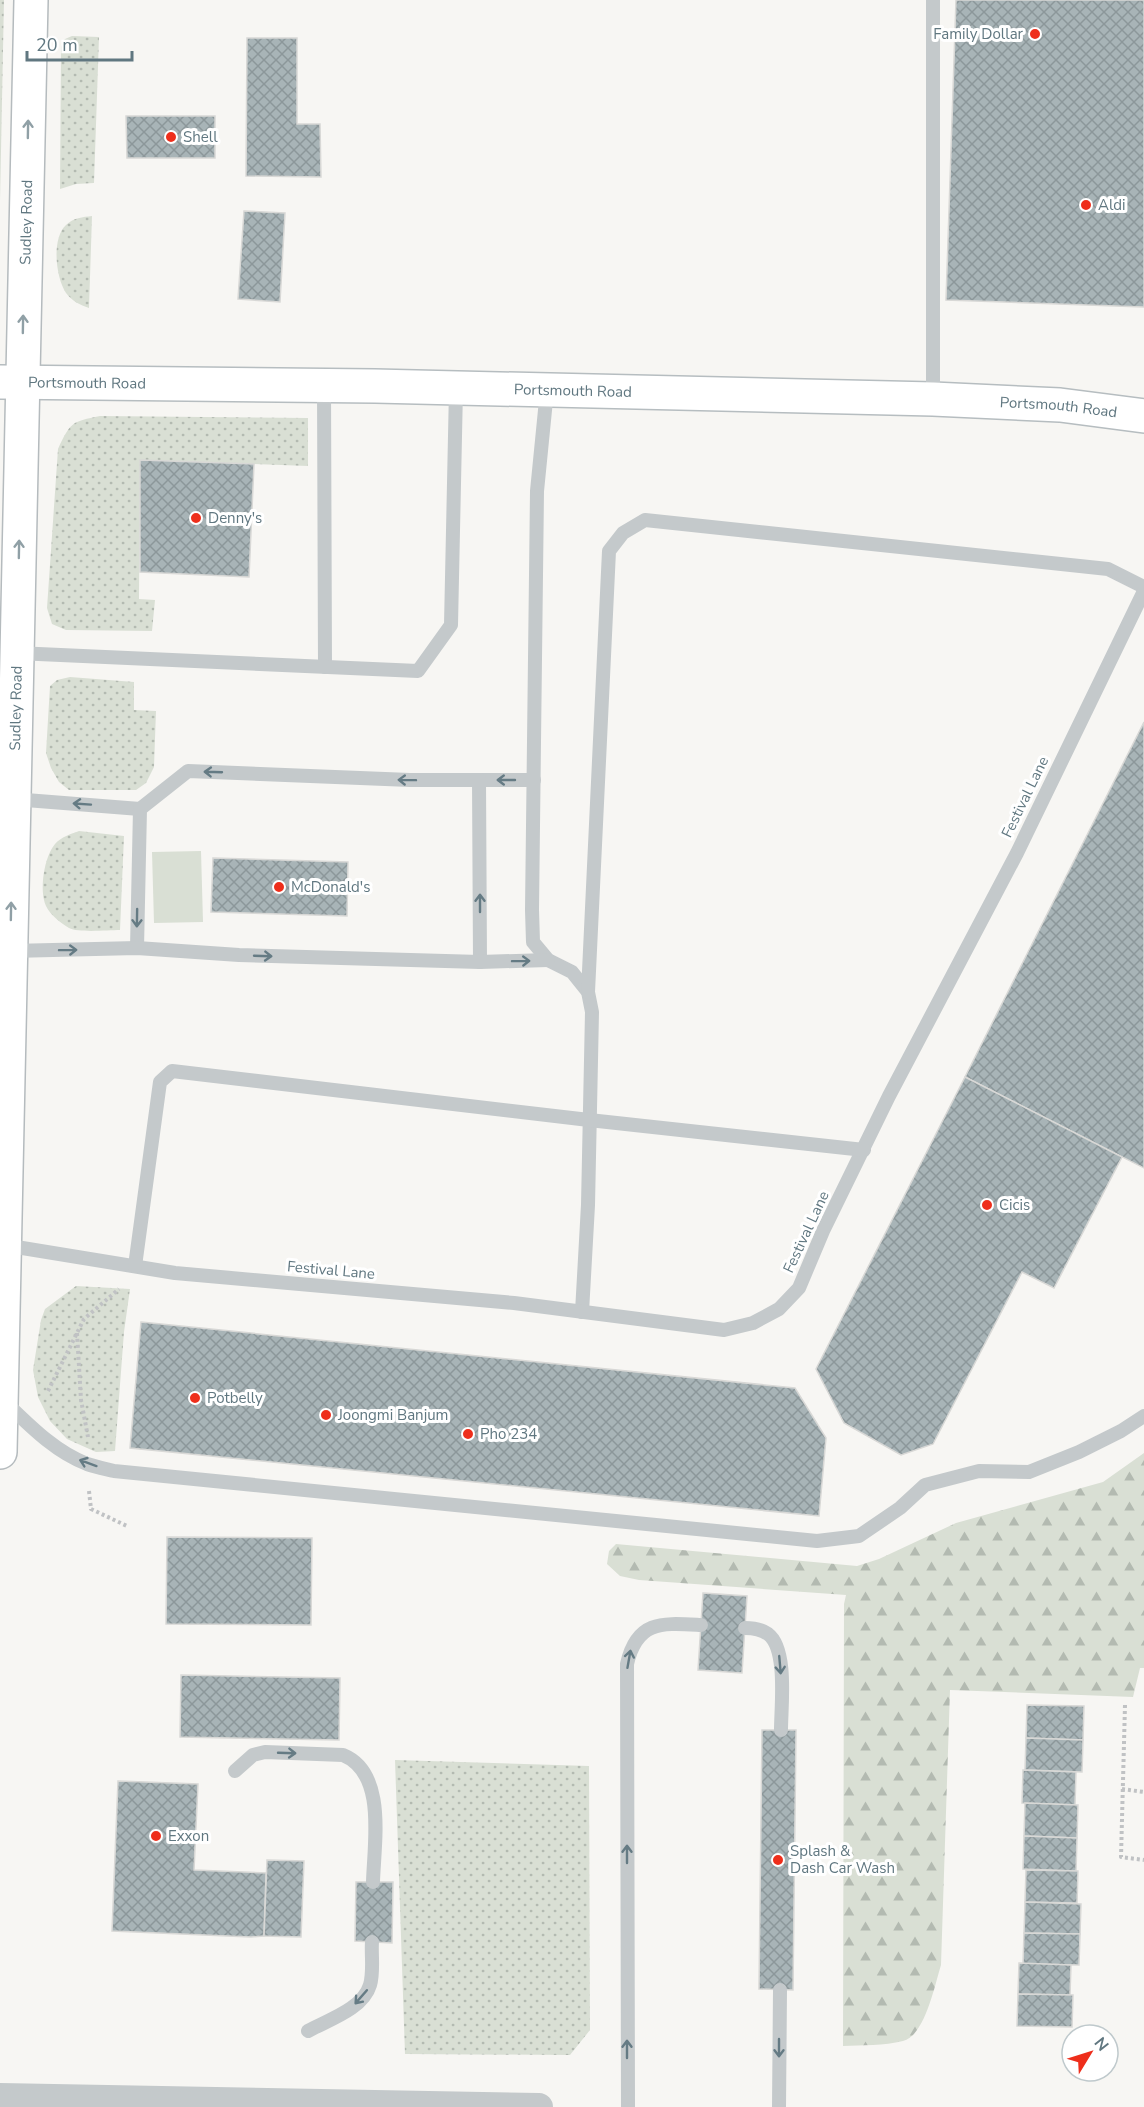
<svg xmlns="http://www.w3.org/2000/svg" width="1144" height="2107" font-family="'Nunito Sans',sans-serif">
<style>
.grass{fill:url(#grass-dots)}
.forest{fill:url(#forest-firs)}
.park{fill:#d9dfd4}
.building{fill:url(#building-cross-hatch);stroke:#d8d8d6;stroke-width:1.5}
.lines{fill:none;stroke-linecap:round;stroke-linejoin:round}
.secondary-casing{stroke:#b6bdc0;stroke-width:36}
.primary-casing{stroke:#b5bbbe;stroke-width:36}
.path{stroke:#c0c2c4;stroke-width:4;stroke-dasharray:3 3;stroke-linecap:butt}
.lane{stroke:#c4c9cb;stroke-width:14}
.street{stroke:#c4c9cb;stroke-width:28}
.secondary{stroke:#fff;stroke-width:33}
.primary{stroke:#fff;stroke-width:33}
.oneway{stroke:#90a0a6}
.oneway2{stroke:#657b84}
.poi-dot{fill:#ee2e1b;stroke:#fff;stroke-width:2}
.labels{text-anchor:middle;stroke-width:6;stroke-linejoin:round;paint-order:stroke}
.poi-label{font-size:15px;fill:#607780;stroke:#fff;text-anchor:start}
.street-label{font-size:15px;fill:#607780;stroke:#fff}
</style>
<defs>
<pattern id="grass-dots" width="8" height="8" patternUnits="userSpaceOnUse" patternTransform="scale(1.5)"><rect width="8" height="8" fill="#d9dfd4"/><path d="M2 2h.1M6 6h.1" fill="none" stroke="#b3bab1" stroke-width="1.8" stroke-linecap="round"/></pattern>
<pattern id="forest-firs" width="22" height="20" patternUnits="userSpaceOnUse" patternTransform="scale(1.5)"><rect width="22" height="20" fill="#d9dfd4"/><path d="M5 1l3.5 6h-7zM16 11l3.5 6h-7z" fill="#b3bab1"/></pattern>
<pattern id="building-cross-hatch" width="8" height="8" patternUnits="userSpaceOnUse" patternTransform="scale(1.5)"><rect width="8" height="8" fill="#a8b4b7"/><path d="M0 0l8 8M0 8l8-8" fill="none" stroke="#8c979a"/></pattern>
</defs>
<rect width="100%" height="100%" fill="#f7f6f3"/>
<g class="grass">
<polygon points="0,0 4,0 0,201"/>
<polygon points="72,36 99,37 94,183 76,184 60,189 61,47 65,39"/>
<path d="M92 216 89 308C80 305 72 301 66 293 56 278 51 239 66 225 73 218 83 217 92 216Z"/>
<path d="M100 416 308 418V466L140 460 139 599 155 600 152 631 66 630 52 624 47 608 58 449C71 421 72 422 100 416Z"/>
<polygon points="70,677 134,682 134,710 156,711 154,767 146,783 136,790 69,790 59,782 51,768 46,753 50,686 57,680"/>
<path d="M79 831 124 836 120 930C108 930 79 933 69 928 61 923 50 915 46 906 39 890 44 857 55 844 61 837 71 834 79 831Z"/>
<polygon points="76,1286 130,1289 124,1332 115,1451 96,1452 67,1439 50,1421 38,1397 33,1370 41,1320 45,1309"/>
<polygon points="395,1760 589,1766 590,2030 570,2055 405,2054"/>
</g>
<path class="forest" d="M1144 1453V1668H1140L1133 1697 950 1690 941 1965C935 1984 925 2036 903 2041 884 2046 862 2045 843 2046L844 1604 846 1595 639 1580 620 1576 607 1564 609 1551 616 1544 857 1566 879 1559 956 1523 1103 1482Z"/>
<polygon class="park" points="201,851 203,922 154,923 152,852"/>
<g class="building">
<polygon points="956,0 1144,0 1144,307 946,300"/>
<polygon points="247,38 297,38 297,124 320,124 321,177 246,176"/>
<polygon points="126,116 215,116 215,158 127,158"/>
<polygon points="244,211 285,213 280,302 238,299"/>
<polygon points="140,460 254,464 249,577 140,572"/>
<polygon points="1144,722 1144,1168 965,1077"/>
<polygon points="213,858 348,862 347,916 211,912"/>
<polygon points="965,1077 1122,1157 1054,1288 1022,1272 933,1444 901,1455 844,1423 816,1369"/>
<polygon points="141,1322 795,1388 826,1438 819,1516 130,1448"/>
<polygon points="167,1537 312,1538 311,1625 166,1624"/>
<polygon points="703,1593 747,1596 742,1673 698,1670"/>
<polygon points="181,1675 340,1678 339,1740 180,1737"/>
<polygon points="1027,1705 1084,1706 1083,1740 1026,1738"/>
<polygon points="762,1730 796,1730 793,1990 759,1989"/>
<polygon points="1026,1738 1083,1740 1082,1772 1025,1770"/>
<polygon points="1023,1770 1076,1772 1075,1805 1022,1803"/>
<polygon points="118,1781 198,1784 194,1870 266,1873 264,1936 251,1937 112,1931"/>
<polygon points="1025,1803 1078,1805 1077,1838 1024,1836"/>
<polygon points="1024,1836 1077,1838 1076,1871 1023,1869"/>
<polygon points="267,1860 304,1861 301,1937 264,1936"/>
<polygon points="1026,1870 1078,1871 1077,1903 1025,1902"/>
<polygon points="356,1882 393,1882 392,1943 355,1941"/>
<polygon points="1025,1902 1081,1904 1080,1934 1024,1933"/>
<polygon points="1024,1933 1080,1934 1079,1965 1023,1964"/>
<polygon points="1019,1963 1071,1965 1070,1995 1018,1994"/>
<polygon points="1018,1994 1073,1995 1072,2027 1017,2026"/>
</g>
<g class="lines">
<g class="secondary-casing">
<g id="secondary">
<path id="s1" d="M0 382 375 386 933 399 1060 405 1144 416"/>
</g>
</g>
<g class="primary-casing">
<g id="primary">
<path id="s2" d="M0 1452 31 0"/>
</g>
</g>
<g class="path">
<polyline points="77,1333 81,1400 88,1437"/>
<polyline points="48,1391 84,1319 119,1289"/>
<polyline points="89,1491 91,1509 127,1526"/>
<polyline points="1125,1705 1121,1857 1144,1860"/>
<polyline points="1122,1789 1144,1792"/>
</g>
<g class="lane">
<polyline points="933,0 933,399"/>
<polyline points="324,386 325,667"/>
<polyline points="547,390 537,491 532,910 533,942 548,960 572,972 588,992 592,1012 588,1205 582,1312"/>
<polyline points="16,653 418,671 451,625 456,389"/>
<polyline points="479,780 534,780"/>
<polyline points="13,799 140,809"/>
<polyline points="137,948 140,809 188,771 410,780 479,780 480,962"/>
<polyline points="11,951 137,948 239,955 480,962 548,960"/>
<polyline points="588,992 609,551 623,533 645,520 1108,569 1144,587"/>
<polyline points="4,1245 175,1273 514,1303 724,1330 753,1323 779,1309 799,1288 823,1231 889,1096 1017,853 1144,591"/>
<polyline points="135,1266 160,1082 172,1071 589,1120 864,1150"/>
<path d="M5 1402C29 1425 55 1452 87 1464 96 1467 106 1469 114 1471L817 1541 859 1536 900 1508 925 1485 979 1471 1029 1472 1079 1452 1121 1431 1144 1416"/>
<path d="M745 1628C753 1628 761 1629 768 1634 788 1649 781 1706 781 1730"/>
<path d="M235 1771 253 1755 265 1752 343 1755C387 1773 374 1843 373 1882"/>
<path d="M308 2031C328 2020 363 2009 370 1985 374 1972 371 1955 372 1942"/>
<path d="M628 2107 627 1664C637 1620 662 1623 701 1625"/>
<polyline points="779,2107 780,1990"/>
</g>
<polyline class="street" points="0,2097 539,2107"/>
<use href="#secondary" class="secondary"/>
<use href="#primary" class="primary"/>
</g>
<defs><path id="oneway-shaft" d="M-6 0H5M1.5-3L5.5 0L1.5 3" fill="none" stroke-width="1.6" stroke-linecap="round" stroke-linejoin="round" transform="scale(1.5)"/></defs>
<g class="oneway">
<use href="#oneway-shaft" transform="translate(28 129) rotate(-89)"/>
<use href="#oneway-shaft" transform="translate(23 324) rotate(-89)"/>
<use href="#oneway-shaft" transform="translate(19 549) rotate(-89)"/>
<use href="#oneway-shaft" transform="translate(11 911) rotate(-89)"/>
</g>
<g class="oneway2">
<use href="#oneway-shaft" transform="translate(213 772) rotate(-178)"/>
<use href="#oneway-shaft" transform="translate(407 780) rotate(-179)"/>
<use href="#oneway-shaft" transform="translate(506 780) rotate(-180)"/>
<use href="#oneway-shaft" transform="translate(82 804) rotate(-176)"/>
<use href="#oneway-shaft" transform="translate(480 903) rotate(-90)"/>
<use href="#oneway-shaft" transform="translate(137 918) rotate(91)"/>
<use href="#oneway-shaft" transform="translate(68 950) rotate(-1)"/>
<use href="#oneway-shaft" transform="translate(263 956) rotate(2)"/>
<use href="#oneway-shaft" transform="translate(521 961) rotate(-1)"/>
<use href="#oneway-shaft" transform="translate(88 1463) rotate(-160)"/>
<use href="#oneway-shaft" transform="translate(629 1659) rotate(-80)"/>
<use href="#oneway-shaft" transform="translate(780 1665) rotate(85)"/>
<use href="#oneway-shaft" transform="translate(287 1753) rotate(2)"/>
<use href="#oneway-shaft" transform="translate(627 1854) rotate(-90)"/>
<use href="#oneway-shaft" transform="translate(361 1997) rotate(131)"/>
<use href="#oneway-shaft" transform="translate(779 2048) rotate(90)"/>
<use href="#oneway-shaft" transform="translate(627 2049) rotate(-90)"/>
</g>
<g class="poi-dot">
<circle cx="1035" cy="34" r="6"/>
<circle cx="171" cy="137" r="6"/>
<circle cx="1086" cy="205" r="6"/>
<circle cx="196" cy="518" r="6"/>
<circle cx="279" cy="887" r="6"/>
<circle cx="987" cy="1205" r="6"/>
<circle cx="195" cy="1398" r="6"/>
<circle cx="326" cy="1415" r="6"/>
<circle cx="468" cy="1434" r="6"/>
<circle cx="156" cy="1836" r="6"/>
<circle cx="778" cy="1860" r="6"/>
</g>
<g class="labels">
<g class="poi-label">
<text x="1023" y="39" text-anchor="end">Family Dollar</text>
<text x="183" y="142">Shell</text>
<text x="1098" y="210">Aldi</text>
<text x="208" y="523">Denny's</text>
<text x="291" y="892">McDonald's</text>
<text x="999" y="1210">Cicis</text>
<text x="207" y="1403">Potbelly</text>
<text x="338" y="1420">Joongmi Banjum</text>
<text x="480" y="1439">Pho 234</text>
<text x="168" y="1841">Exxon</text>
<text x="790" y="1856">Splash &amp;<tspan x="790" dy="17">Dash Car Wash</tspan></text>
</g>
<g class="street-label">
<text dy="5" stroke="none"><textPath href="#s2" startOffset="1230">Sudley Road</textPath></text>
<text dy="5" stroke="none"><textPath href="#s1" startOffset="87">Portsmouth Road</textPath></text>
<text dy="5" stroke="none"><textPath href="#s1" startOffset="573">Portsmouth Road</textPath></text>
<text dy="5" stroke="none"><textPath href="#s1" startOffset="1059">Portsmouth Road</textPath></text>
<text dy="5" stroke="none"><textPath href="#s2" startOffset="744">Sudley Road</textPath></text>
<text transform="translate(1025 797) rotate(-64)" y="5">Festival Lane</text>
<text transform="translate(806 1232) rotate(-65)" y="5">Festival Lane</text>
<text transform="translate(331 1270) rotate(5)" y="5">Festival Lane</text>
</g>
</g>
<g transform="translate(1090 2053) rotate(52)"><circle r="28" fill="#ffffff" stroke="#bfc9cc" stroke-width="1.5"/>
<path d="M0-4.5L10 22L0 15L-10 22Z" fill="#ee2e1b"/>
<text y="-9" font-size="16" font-weight="bold" text-anchor="middle" fill="#607780">N</text>
</g>
<path d="M27 51v9h105v-9" fill="none" stroke="#607780" stroke-width="3"/>
<text x="36" y="51" font-size="18" fill="#607780" stroke="#ffffff" stroke-width="4.5" paint-order="stroke">20 m</text>
</svg>
